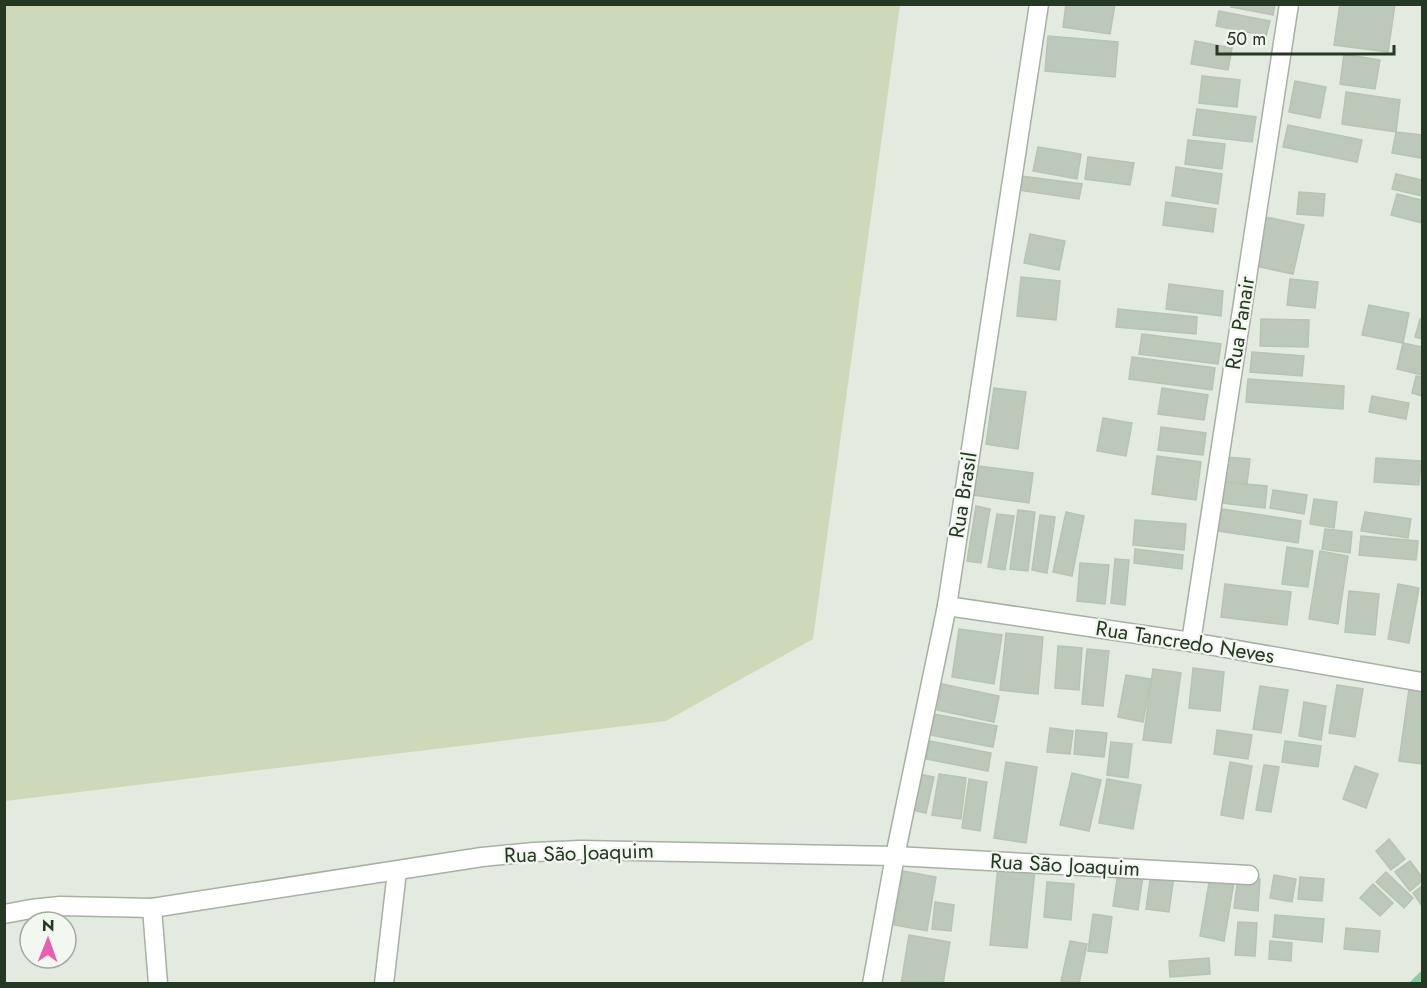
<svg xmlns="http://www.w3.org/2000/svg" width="1427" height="988" font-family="Jost,sans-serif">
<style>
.green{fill:#ccdaba}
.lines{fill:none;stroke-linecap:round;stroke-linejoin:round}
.stream{stroke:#8bcda1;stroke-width:7}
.building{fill:#bcc8b9;stroke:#b7c3b3;stroke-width:1.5}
.minor-casing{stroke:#a6b1a3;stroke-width:21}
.minor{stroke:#fff;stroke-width:18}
.labels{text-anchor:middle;stroke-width:4.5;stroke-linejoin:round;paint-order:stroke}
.street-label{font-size:21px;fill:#243922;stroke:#f2f7f0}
</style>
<rect width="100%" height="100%" fill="#e3eae0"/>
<polygon class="green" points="4,5 900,5 813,639 666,721 5,801"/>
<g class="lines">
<polyline class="stream" points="1413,984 1422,975"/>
</g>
<g class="building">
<polygon points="1066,4 1115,4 1110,34 1063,27"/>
<polygon points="1232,4 1275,4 1273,15 1231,7"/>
<polygon points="1340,4 1395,4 1388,52 1334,45"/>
<polygon points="1219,11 1270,21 1266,36 1216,26"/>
<polygon points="1048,36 1118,42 1115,77 1045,71"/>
<polygon points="1195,41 1232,48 1228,70 1191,64"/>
<polygon points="1344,54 1380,60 1375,89 1340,84"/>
<polygon points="1202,76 1240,80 1237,107 1199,103"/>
<polygon points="1295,81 1326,87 1320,118 1289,112"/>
<polygon points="1346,92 1400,100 1396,132 1342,124"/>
<polygon points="1197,109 1256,117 1252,142 1193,135"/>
<polygon points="1288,125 1362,140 1357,162 1283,147"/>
<polygon points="1396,132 1422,135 1421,158 1392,153"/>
<polygon points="1188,140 1225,144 1222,169 1185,164"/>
<polygon points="1038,147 1081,154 1077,179 1033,171"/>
<polygon points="1088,157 1134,163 1130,185 1085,179"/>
<polygon points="1176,167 1222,174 1218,204 1172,196"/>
<polygon points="1396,174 1422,180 1422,196 1392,189"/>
<polygon points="1021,176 1082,184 1079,199 1019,190"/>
<polygon points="1299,192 1325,194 1323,216 1297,214"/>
<polygon points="1397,194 1422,200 1422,223 1391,215"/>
<polygon points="1166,202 1216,209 1213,232 1163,225"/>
<polygon points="1266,217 1304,225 1293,274 1255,266"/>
<polygon points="1030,234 1065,241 1059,270 1024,263"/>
<polygon points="1021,277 1060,281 1056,320 1017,316"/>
<polygon points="1290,279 1318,282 1315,308 1287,305"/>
<polygon points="1169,284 1223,291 1221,316 1166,309"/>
<polygon points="1369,305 1409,313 1403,343 1362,335"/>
<polygon points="1118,309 1197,317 1196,334 1116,327"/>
<polygon points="1261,319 1309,320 1308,347 1260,346"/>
<polygon points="1420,319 1422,320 1422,339 1415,337"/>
<polygon points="1142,334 1221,344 1218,364 1139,354"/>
<polygon points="1403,343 1422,347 1422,375 1397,369"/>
<polygon points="1252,352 1304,356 1302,376 1250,372"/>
<polygon points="1132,357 1215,368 1212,390 1129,379"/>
<polygon points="1416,376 1422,377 1422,396 1412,393"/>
<polygon points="1248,379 1344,386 1343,409 1246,402"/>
<polygon points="994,388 1026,392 1018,449 986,444"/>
<polygon points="1162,388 1208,395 1204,420 1158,414"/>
<polygon points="1372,396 1409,403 1406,419 1369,412"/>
<polygon points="1103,418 1132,423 1126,456 1097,451"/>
<polygon points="1161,427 1206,433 1203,455 1158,450"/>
<polygon points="1157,456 1201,462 1196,500 1152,494"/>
<polygon points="1225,457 1250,459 1247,484 1223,482"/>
<polygon points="1376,458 1421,461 1419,485 1374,482"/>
<polygon points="978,466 1033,473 1029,503 974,495"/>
<polygon points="1224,482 1267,486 1265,508 1222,503"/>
<polygon points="1273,490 1307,495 1304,514 1270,508"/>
<polygon points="1314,499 1337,502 1334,528 1310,524"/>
<polygon points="976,506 990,509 981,563 967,561"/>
<polygon points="1222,509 1301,521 1298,543 1219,531"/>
<polygon points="1018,510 1035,512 1028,571 1010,569"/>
<polygon points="1066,512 1084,516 1072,576 1053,572"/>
<polygon points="1365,512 1411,519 1408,538 1361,531"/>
<polygon points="997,514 1014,516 1005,570 988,567"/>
<polygon points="1040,515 1055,517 1047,573 1032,570"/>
<polygon points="1135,520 1186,524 1184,550 1133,545"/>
<polygon points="1325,529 1352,532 1350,553 1322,549"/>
<polygon points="1361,536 1418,541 1416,560 1359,555"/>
<polygon points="1287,547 1313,551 1308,587 1282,584"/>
<polygon points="1135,549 1183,555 1182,569 1134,563"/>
<polygon points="1320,551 1348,556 1338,624 1309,619"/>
<polygon points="1115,559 1129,560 1125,605 1111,603"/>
<polygon points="1080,563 1109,565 1105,604 1077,601"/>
<polygon points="1225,584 1291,592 1287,625 1221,617"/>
<polygon points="1398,584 1419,588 1409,643 1388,639"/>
<polygon points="1349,591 1379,594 1375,635 1345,632"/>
<polygon points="959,629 1002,635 994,684 952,677"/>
<polygon points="1006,633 1043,637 1038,694 1000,690"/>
<polygon points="1058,646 1082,648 1079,690 1055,688"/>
<polygon points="1087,649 1109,651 1103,706 1082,704"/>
<polygon points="1193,668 1224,672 1220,711 1189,708"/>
<polygon points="1153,669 1181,673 1171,743 1143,740"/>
<polygon points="1126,675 1151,679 1143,722 1118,717"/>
<polygon points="942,684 999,696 994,722 937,710"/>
<polygon points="1337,685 1363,689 1355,737 1329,733"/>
<polygon points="1260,686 1288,690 1281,733 1253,729"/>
<polygon points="1409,689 1422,691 1422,764 1399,761"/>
<polygon points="1304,702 1326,706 1321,740 1299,736"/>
<polygon points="934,714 997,726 993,747 930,735"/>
<polygon points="1050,728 1073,731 1070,754 1047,752"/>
<polygon points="1076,730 1107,733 1104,757 1074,754"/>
<polygon points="1217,730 1252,735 1248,759 1214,754"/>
<polygon points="930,741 991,753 988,771 926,759"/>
<polygon points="1285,741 1321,746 1318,767 1282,762"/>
<polygon points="1111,742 1132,744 1128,778 1107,775"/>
<polygon points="1006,762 1037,767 1026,843 994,838"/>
<polygon points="1230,762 1252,766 1243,819 1221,815"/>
<polygon points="1264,765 1279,767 1271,812 1256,810"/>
<polygon points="1355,766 1378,774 1366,808 1343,799"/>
<polygon points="1072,773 1101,780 1089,831 1060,825"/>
<polygon points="919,774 934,777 926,813 911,810"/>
<polygon points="939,774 966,778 961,819 932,815"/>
<polygon points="969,779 987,782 980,831 962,828"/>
<polygon points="1107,779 1141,785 1133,829 1099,823"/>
<polygon points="1389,839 1405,859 1391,870 1376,851"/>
<polygon points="1410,861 1422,877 1422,881 1410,891 1395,872"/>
<polygon points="998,866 1035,869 1027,948 990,945"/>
<polygon points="903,871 936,877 927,931 894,925"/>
<polygon points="1386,872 1413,898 1404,908 1376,882"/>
<polygon points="1118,873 1143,876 1138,910 1113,906"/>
<polygon points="1151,873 1174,876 1169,912 1146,909"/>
<polygon points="1274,875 1296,879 1292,902 1270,898"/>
<polygon points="1210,877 1234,882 1224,941 1200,936"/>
<polygon points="1238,877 1260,879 1258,911 1234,908"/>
<polygon points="1300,877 1324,879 1322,901 1298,899"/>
<polygon points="1047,882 1074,884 1071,920 1044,917"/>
<polygon points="1373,884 1393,903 1380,916 1360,898"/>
<polygon points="1421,887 1422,889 1422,906 1413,893"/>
<polygon points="935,902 954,905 951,931 932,929"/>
<polygon points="1093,914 1112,917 1107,953 1088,951"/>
<polygon points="1275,915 1324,919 1322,942 1273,937"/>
<polygon points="1238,922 1257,923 1255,956 1235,955"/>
<polygon points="1346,928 1380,931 1378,952 1344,949"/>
<polygon points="909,935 950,942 943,984 901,984"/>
<polygon points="1070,941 1087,944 1079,984 1061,981"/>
<polygon points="1270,941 1292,943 1291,961 1269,959"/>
<polygon points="1209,958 1210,974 1170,977 1169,961"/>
</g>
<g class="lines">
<g class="minor-casing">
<g id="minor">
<polyline points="947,606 1191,642 1422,682"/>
<polyline points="1191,642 1289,4"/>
<polyline points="152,908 158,984"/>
<polyline points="4,914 31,909 60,906 152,908 482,857 534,852 580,850 895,856 1249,875"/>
<polyline points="384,984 397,871"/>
<polyline points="872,984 895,856 947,606 1039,4"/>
</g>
</g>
<use href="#minor" class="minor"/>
</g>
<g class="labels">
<g class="street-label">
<text transform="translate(1240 323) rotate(-81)" y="7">Rua Panair</text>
<text transform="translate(963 495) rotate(-81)" y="7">Rua Brasil</text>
<text transform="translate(1185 642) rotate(9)" y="7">Rua Tancredo Neves</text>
<text transform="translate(579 853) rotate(-2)" y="7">Rua São Joaquim</text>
<text transform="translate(1065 865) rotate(3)" y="7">Rua São Joaquim</text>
</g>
</g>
<rect width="1427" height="988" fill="none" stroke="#243922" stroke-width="12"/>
<g transform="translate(48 940) rotate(1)"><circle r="28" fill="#f2f7f0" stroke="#a0ab9e" stroke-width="1.5"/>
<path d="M0-4.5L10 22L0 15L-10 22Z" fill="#ea5eae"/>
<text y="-9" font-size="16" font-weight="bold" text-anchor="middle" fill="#243922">N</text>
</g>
<path d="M1217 45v9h177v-9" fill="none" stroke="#243922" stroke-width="3"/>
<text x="1226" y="45" font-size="18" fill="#243922" stroke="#f2f7f0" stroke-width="4.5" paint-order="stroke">50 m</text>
</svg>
